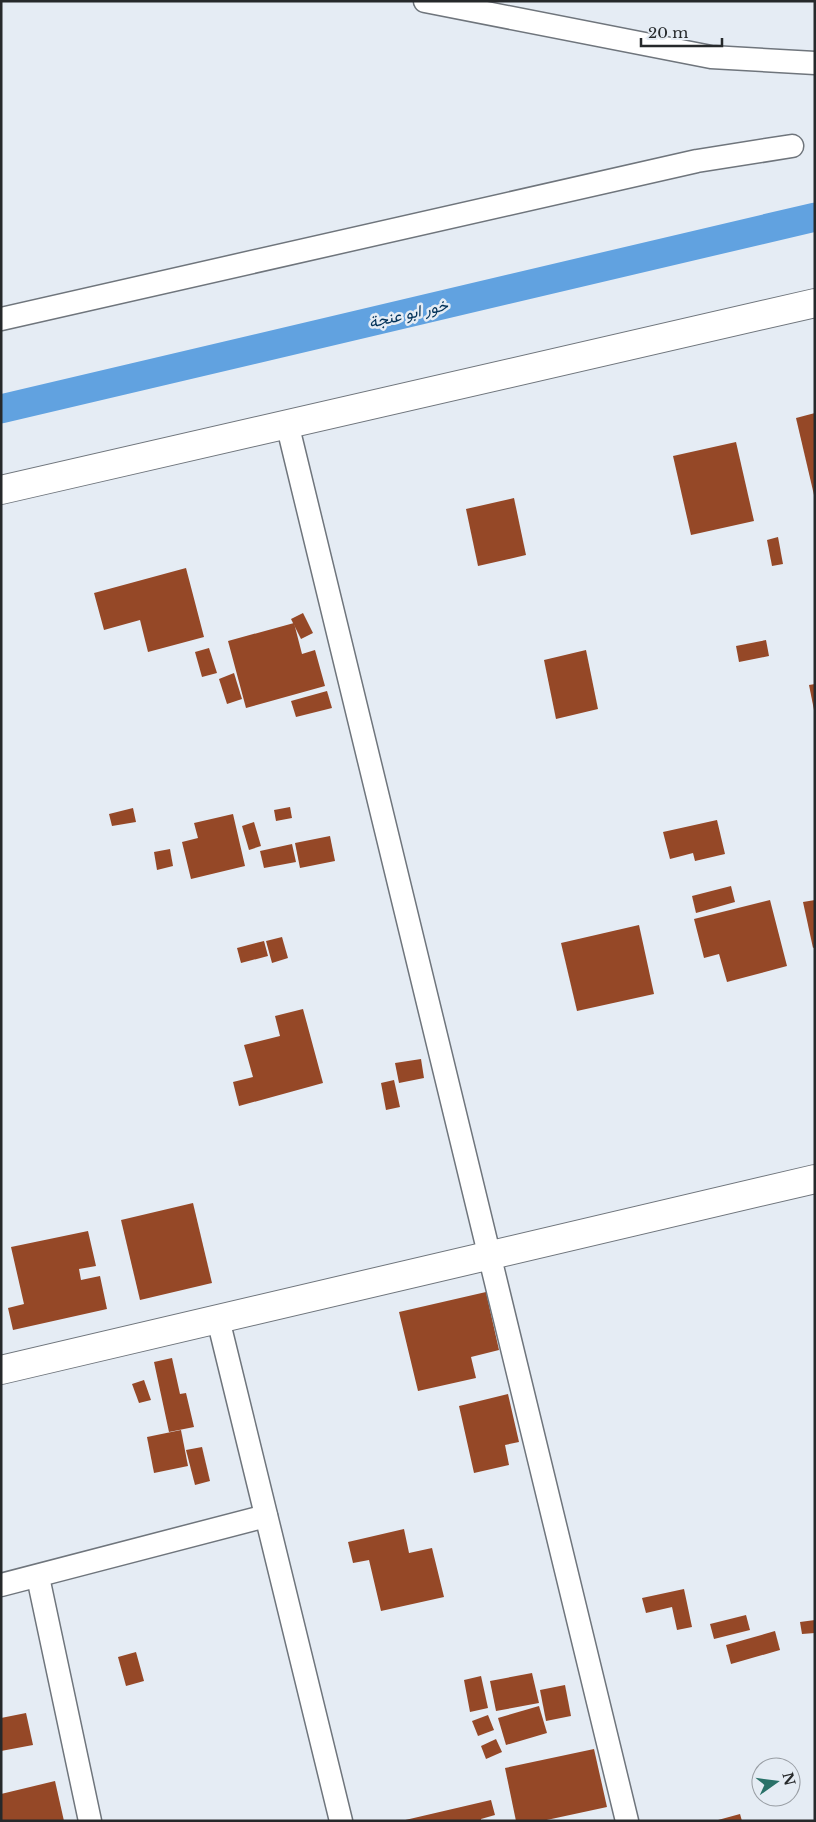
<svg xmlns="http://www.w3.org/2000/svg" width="816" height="1822" font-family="'Libre Baskerville',Vazirmatn,serif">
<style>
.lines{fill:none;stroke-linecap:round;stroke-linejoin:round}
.canal{stroke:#61a2e0;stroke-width:29}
.building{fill:#954827}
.street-casing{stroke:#6f757c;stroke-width:25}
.secondary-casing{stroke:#6f757c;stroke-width:30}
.street{stroke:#fff;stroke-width:22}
.secondary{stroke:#fff;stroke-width:28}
.labels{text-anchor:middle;stroke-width:5;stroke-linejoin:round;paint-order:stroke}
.water-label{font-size:16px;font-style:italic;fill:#003158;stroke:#e5ecf4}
</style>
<rect width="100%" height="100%" fill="#e5ecf4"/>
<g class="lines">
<polyline class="canal" points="1,409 815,217"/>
</g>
<g class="building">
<polygon points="815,413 815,495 814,495 796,418"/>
<polygon points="736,442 754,521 691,535 673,456"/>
<polygon points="514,498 526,555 478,566 466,509"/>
<polygon points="778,537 783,564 772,566 767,540"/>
<polygon points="186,568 204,637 148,652 140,620 104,630 94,593"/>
<polygon points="303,613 313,633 301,639 291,619"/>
<polygon points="294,623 302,654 315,650 325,686 246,708 228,641"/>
<polygon points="766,640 769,656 739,662 736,646"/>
<polygon points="209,648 217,673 202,677 195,652"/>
<polygon points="586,650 598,709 556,719 544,660"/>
<polygon points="234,673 242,699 227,704 219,679"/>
<polygon points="815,684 815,710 814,710 809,685"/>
<polygon points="327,691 332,708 296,717 291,701"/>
<polygon points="290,807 292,818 276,821 274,810"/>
<polygon points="133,808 136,822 112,826 109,814"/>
<polygon points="233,814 245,866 191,879 182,842 198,838 194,823"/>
<polygon points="717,820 725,854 695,861 693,853 670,859 663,832"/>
<polygon points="254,822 261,846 249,850 242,826"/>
<polygon points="330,836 335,861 300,868 295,843"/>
<polygon points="292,844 296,862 264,868 260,851"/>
<polygon points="170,849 173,866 157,870 154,852"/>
<polygon points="731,886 735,902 696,913 692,896"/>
<polygon points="770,900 787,966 727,982 719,954 704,958 694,919"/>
<polygon points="815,900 815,947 813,948 803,902"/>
<polygon points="639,925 654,994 577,1011 561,943"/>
<polygon points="282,937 288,958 272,963 266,941"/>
<polygon points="264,941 268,956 241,963 237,948"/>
<polygon points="303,1009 323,1083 239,1106 233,1082 253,1077 244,1045 280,1036 275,1016"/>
<polygon points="421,1059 424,1078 399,1083 395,1063"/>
<polygon points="394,1080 400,1107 386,1110 381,1083"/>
<polygon points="193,1203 212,1283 140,1300 121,1220"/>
<polygon points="88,1231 96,1266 79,1269 81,1280 100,1276 107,1309 13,1330 8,1308 24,1304 11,1247"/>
<polygon points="486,1292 499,1350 471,1357 476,1378 418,1391 399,1312"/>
<polygon points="172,1358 180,1394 186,1393 194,1427 169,1432 154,1362"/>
<polygon points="144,1380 151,1400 139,1403 132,1384"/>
<polygon points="508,1394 519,1442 505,1445 509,1465 474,1473 459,1406"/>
<polygon points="181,1430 188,1466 154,1473 147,1437"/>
<polygon points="202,1447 210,1481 195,1485 186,1450"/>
<polygon points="404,1529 409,1553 432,1548 444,1597 381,1611 369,1560 353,1563 348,1542"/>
<polygon points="684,1589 692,1627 677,1630 672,1607 646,1613 642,1598"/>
<polygon points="746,1615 750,1630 714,1639 710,1624"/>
<polygon points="815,1620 815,1633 802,1634 800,1622"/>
<polygon points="775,1631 780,1650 731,1664 726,1645"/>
<polygon points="136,1652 144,1681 126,1686 118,1657"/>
<polygon points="532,1673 539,1703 496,1711 490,1681"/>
<polygon points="481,1676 488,1708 470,1712 464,1680"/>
<polygon points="565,1685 571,1716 546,1721 540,1690"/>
<polygon points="539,1706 547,1733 506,1745 498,1718"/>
<polygon points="26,1713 33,1745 1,1751 1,1718"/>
<polygon points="488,1715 494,1730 478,1736 472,1721"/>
<polygon points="496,1739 502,1752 486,1759 481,1746"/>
<polygon points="594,1749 607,1807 542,1821 516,1821 505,1768"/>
<polygon points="55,1781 64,1821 1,1821 1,1794"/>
<polygon points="491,1800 495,1815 481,1819 481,1821 401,1821"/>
<polygon points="740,1814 742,1821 718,1821 718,1820"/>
</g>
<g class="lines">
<g class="street-casing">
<g id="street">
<polyline points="425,1 711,57 815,63"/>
<polyline points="1,319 697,161 792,146"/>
<polyline points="287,423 627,1821"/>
<polyline points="218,1319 341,1821"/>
<polyline points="38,1577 90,1821"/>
<polyline points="1,1585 266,1516"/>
</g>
</g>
<g class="secondary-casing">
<g id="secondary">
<polyline points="1,490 815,303"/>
<polyline points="1,1370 815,1179"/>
</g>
</g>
<use href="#street" class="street"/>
<use href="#secondary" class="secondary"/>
</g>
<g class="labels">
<g class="water-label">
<text transform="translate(408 313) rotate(-13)" y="6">خور ابو عنجة</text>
</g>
</g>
<rect width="816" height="1822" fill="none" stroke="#26292b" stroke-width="5"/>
<g transform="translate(776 1782) rotate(76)"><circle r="24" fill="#e5ecf4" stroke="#999ea4"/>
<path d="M0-4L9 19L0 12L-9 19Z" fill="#297168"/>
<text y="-8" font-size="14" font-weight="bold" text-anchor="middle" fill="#26292b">N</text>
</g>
<path d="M641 38v8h81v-8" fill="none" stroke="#26292b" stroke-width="2.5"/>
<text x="648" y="38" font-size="15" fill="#26292b" stroke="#e5ecf4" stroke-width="4" paint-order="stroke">20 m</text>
</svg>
